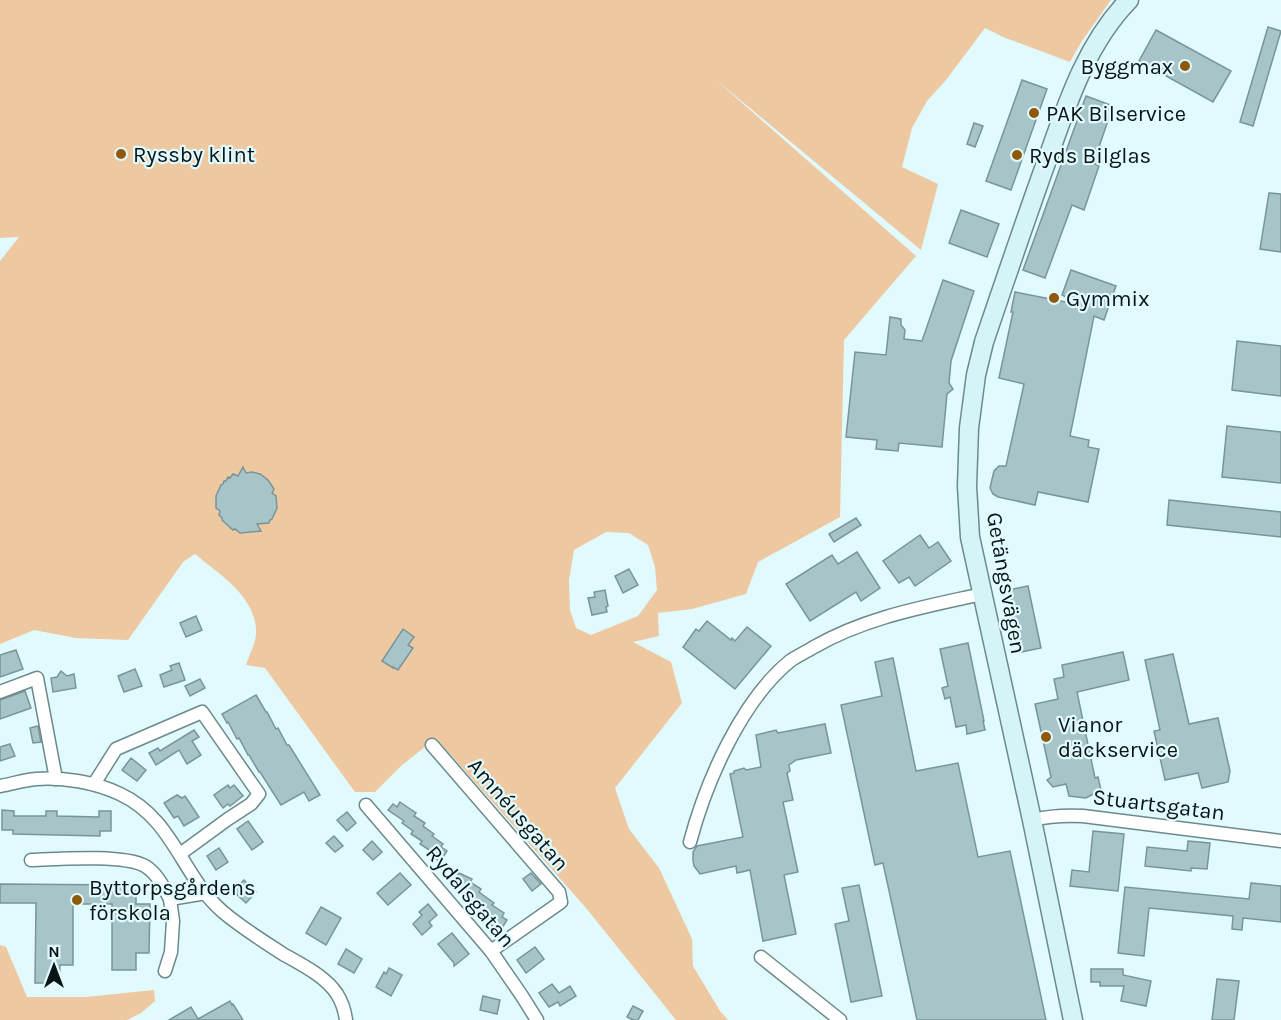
<svg xmlns="http://www.w3.org/2000/svg" width="1281" height="1020" font-family="Karla,sans-serif">
<style>
.green{fill:#eec8a0;fill-rule:evenodd}
.building{fill:#a7c5c9;stroke:#789599;stroke-width:1.5}
.lines{fill:none;stroke-linecap:round;stroke-linejoin:round}
.street-casing{stroke:#6c898c;stroke-width:15}
.secondary-casing{stroke:#6c898c;stroke-width:21}
.street{stroke:#fff;stroke-width:12}
.secondary{stroke:#d4f4f8;stroke-width:18}
.poi-dot{fill:#8e590b;stroke:#e1fafd;stroke-width:2}
.labels{text-anchor:middle;stroke-width:4.5;stroke-linejoin:round;paint-order:stroke}
.poi-label{font-size:22px;fill:#081415;stroke:#e1fafd;text-anchor:start}
.street-label{font-size:22px;fill:#081415;stroke:#e1fafd}
</style>
<rect width="100%" height="100%" fill="#e1fafd"/>
<g class="green">
<path d="M0 0H1111L1082 41 1070 62 1003 37 985 28 946 80 927 101 912 128 902 167 938 184 921 250 715 79 916 256 844 340 840 517 758 562 746 594 692 609 658 613 659 636 633 642 671 662 682 703 615 788 629 829 659 868 692 939 693 966 720 1011 728 1020H676L586 908 436 738 401 766 375 792H355L265 668 246 665C249 655 256 643 256 633 257 597 220 575 195 554L183 562 128 640 76 638 34 630 0 644V261L19 237 0 238ZM606 532 629 533 648 545 655 567 657 590 638 616 591 635 576 628 570 610 569 580 574 550Z"/>
<polygon points="0,945 6,947 27,997 86,997 154,990 155,1001 141,1013 127,1020 0,1020"/>
</g>
<g class="building">
<polygon points="1268,27 1281,31 1253,126 1240,122"/>
<polygon points="1156,30 1231,71 1213,102 1139,61"/>
<polygon points="1022,80 1047,89 1011,190 986,181"/>
<polygon points="1086,96 1113,106 1099,147 1101,147 1095,164 1099,166 1084,210 1072,205 1045,278 1023,270"/>
<polygon points="974,123 983,126 975,147 967,144"/>
<polygon points="1269,193 1281,194 1281,252 1260,249"/>
<polygon points="961,210 999,224 987,257 949,243"/>
<polygon points="1071,270 1116,286 1104,320 1094,316 1070,436 1089,440 1088,447 1099,449 1088,502 1038,492 1035,505 998,497 993,494 990,488 994,471 999,466 1006,466 1024,384 999,378 1013,312 1011,312 1015,292 1076,304 1077,303 1062,295"/>
<polygon points="943,280 974,291 951,361 949,383 953,389 947,394 942,447 899,443 898,451 876,449 877,440 846,437 855,352 886,355 890,317 901,319 901,325 905,330 904,339 922,341"/>
<polygon points="1237,341 1281,346 1281,396 1232,390"/>
<polygon points="1227,426 1281,432 1281,483 1222,477"/>
<polygon points="243,467 246,473 252,472 260,474 268,480 274,489 272,493 276,496 277,508 272,519 270,520 269,523 257,524 261,531 240,533 235,529 233,530 222,520 222,518 219,515 220,511 216,508 216,496 221,485 223,484 224,481 226,481 228,477 230,478 233,474 238,476"/>
<polygon points="1169,500 1281,512 1281,537 1167,525"/>
<polygon points="856,518 861,525 834,542 829,534"/>
<polygon points="920,535 929,548 938,542 951,561 915,586 909,577 899,583 883,561"/>
<polygon points="857,552 880,588 861,601 856,592 810,621 786,584 832,555 838,564"/>
<polygon points="629,569 638,585 623,593 615,576"/>
<polygon points="1028,586 1041,648 1021,652 1008,590"/>
<polygon points="605,590 608,606 606,607 607,612 592,615 588,598 595,597 594,592"/>
<polygon points="196,616 202,630 186,637 180,623"/>
<polygon points="707,621 731,640 732,638 735,641 747,627 771,646 735,689 683,647 696,629 699,631"/>
<polygon points="403,629 414,637 408,645 413,648 398,670 393,667 393,668 382,661"/>
<polygon points="968,643 984,721 983,721 985,730 967,734 966,725 956,727 950,697 945,699 942,688 948,686 940,649"/>
<polygon points="16,650 23,669 0,677 0,655"/>
<polygon points="1123,652 1129,680 1077,692 1095,778 1098,777 1101,790 1086,798 1069,796 1066,784 1053,787 1047,780 1051,777 1035,704 1058,699 1054,679 1064,677 1062,665"/>
<polygon points="1173,654 1189,724 1218,718 1230,771 1228,782 1202,788 1198,773 1165,780 1154,731 1160,730 1145,660"/>
<polygon points="893,658 916,771 958,763 978,857 1010,851 1046,1020 917,1020 883,863 875,865 841,705 882,696 875,662"/>
<polygon points="179,663 185,680 164,687 160,675 172,670 170,666"/>
<polygon points="135,669 142,686 124,692 118,676"/>
<polygon points="61,671 67,676 74,674 76,688 53,692 51,678 57,677"/>
<polygon points="200,679 205,688 190,696 185,686"/>
<polygon points="25,691 31,708 0,719 0,700"/>
<polygon points="256,695 266,712 267,712 276,729 278,728 287,745 289,745 320,795 309,801 304,792 281,805 260,772 259,772 249,755 248,755 239,738 237,739 228,722 227,723 222,714"/>
<polygon points="825,724 831,753 796,760 789,765 790,771 787,773 793,800 783,802 798,872 784,875 796,934 763,941 750,870 737,873 736,866 700,874 694,866 693,861 693,852 697,846 743,837 730,774 734,773 734,771 744,768 746,770 761,767 756,735 776,730 778,733"/>
<polygon points="38,726 41,742 33,743 30,728"/>
<polygon points="194,730 199,737 192,741 201,755 187,764 179,750 156,765 149,753 158,748 160,751"/>
<polygon points="10,744 15,756 0,761 0,747"/>
<polygon points="131,758 146,770 137,781 122,770"/>
<polygon points="228,785 230,788 234,785 243,796 230,806 228,804 223,808 214,795"/>
<polygon points="177,795 182,798 185,796 199,817 184,826 178,816 174,818 164,803"/>
<polygon points="400,802 416,813 414,816 425,823 423,826 434,834 432,836 443,844 441,847 447,851 440,862 429,854 431,851 420,844 422,841 411,834 413,831 402,823 404,821 388,810 393,804 397,807"/>
<polygon points="2,810 14,811 14,816 46,816 46,811 57,811 57,816 99,817 99,811 111,811 111,831 100,831 100,836 13,834 13,830 2,830"/>
<polygon points="347,812 356,823 347,831 337,820"/>
<polygon points="248,821 263,842 252,850 237,829"/>
<polygon points="1093,831 1124,834 1118,891 1070,886 1072,870 1089,872"/>
<polygon points="334,836 343,846 335,852 326,843"/>
<polygon points="372,841 382,852 373,860 363,850"/>
<polygon points="1188,841 1210,843 1207,869 1191,868 1191,871 1145,866 1147,847 1187,851"/>
<polygon points="219,848 228,862 216,870 207,856"/>
<polygon points="400,873 411,885 388,905 377,893"/>
<polygon points="459,873 472,879 470,882 481,889 479,892 494,903 492,905 504,913 502,917 507,920 500,931 488,923 490,920 480,913 481,910 471,903 473,900 462,892 464,889 453,882"/>
<polygon points="531,873 541,884 532,891 523,879"/>
<polygon points="244,880 256,892 246,903 233,891"/>
<polygon points="1251,883 1281,886 1281,922 1243,918 1242,930 1232,929 1233,916 1149,908 1144,956 1118,953 1125,887 1249,899"/>
<polygon points="0,884 123,885 123,891 136,891 136,904 150,904 149,953 136,953 136,970 112,970 112,904 73,904 73,965 60,965 59,983 35,983 36,903 0,903"/>
<polygon points="859,885 882,996 851,1002 835,924 849,921 842,888"/>
<polygon points="428,904 437,915 429,922 432,926 422,935 413,924 422,915 419,912"/>
<polygon points="321,907 341,918 326,945 306,933"/>
<polygon points="452,933 469,954 454,966 454,963 438,944"/>
<polygon points="535,947 544,959 526,973 517,960"/>
<polygon points="346,949 362,959 354,973 338,964"/>
<polygon points="389,968 402,975 391,996 376,987 384,972 386,974"/>
<polygon points="1091,969 1123,969 1123,975 1151,981 1146,1006 1121,1001 1124,986 1100,986 1100,982 1091,982"/>
<polygon points="1217,979 1239,981 1234,1020 1212,1020"/>
<polygon points="552,984 559,993 570,986 576,996 560,1006 558,1002 549,1007 539,993"/>
<polygon points="483,996 500,1000 497,1014 480,1010"/>
<polygon points="230,1001 232,1005 233,1004 243,1020 169,1020 191,1007 198,1019"/>
<polygon points="633,1006 643,1011 638,1020 633,1020 627,1017"/>
</g>
<g class="lines">
<g class="street-casing">
<g id="street">
<polyline points="0,692 37,678 56,779"/>
<polyline points="432,745 559,892 561,902 491,951"/>
<polyline points="94,784 116,749 202,712 259,794 251,804 228,819 180,854"/>
<path d="M0 786C12 784 24 780 36 779 63 777 95 782 120 794 174 819 182 877 223 912 242 928 263 941 283 954 302 965 325 976 337 994 342 1002 345 1012 346 1020"/>
<polyline points="366,805 491,951 522,996 537,1020"/>
<path d="M1032 820C1049 816 1065 815 1083 816L1281 841"/>
<path d="M690 842C706 782 741 701 790 661 797 656 806 652 814 647 866 617 924 607 982 594"/>
<path d="M31 860C57 859 124 854 145 866 157 873 164 888 170 899L206 893"/>
<polyline points="761,957 840,1020"/>
<polyline points="165,971 171,952 173,921 170,899"/>
</g>
</g>
<g class="secondary-casing">
<path id="secondary" d="M1073 1020 1032 820 970 537 967 486 969 428 976 375 984 342C1003 286 1022 230 1042 174 1064 114 1083 47 1129 0"/>
</g>
<use href="#street" class="street"/>
<use href="#secondary" class="secondary"/>
</g>
<g class="poi-dot">
<circle cx="1185" cy="66" r="6"/>
<circle cx="1034" cy="113" r="6"/>
<circle cx="121" cy="154" r="6"/>
<circle cx="1017" cy="155" r="6"/>
<circle cx="1054" cy="298" r="6"/>
<circle cx="1046" cy="737" r="6"/>
<circle cx="77" cy="900" r="6"/>
</g>
<g class="labels">
<g class="poi-label">
<text x="1173" y="74" text-anchor="end">Byggmax</text>
<text x="1046" y="121">PAK Bilservice</text>
<text x="133" y="162">Ryssby klint</text>
<text x="1029" y="163">Ryds Bilglas</text>
<text x="1066" y="306">Gymmix</text>
<text x="1058" y="732">Vianor<tspan x="1058" dy="25">däckservice</tspan></text>
<text x="89" y="895">Byttorpsgårdens<tspan x="89" dy="25">förskola</tspan></text>
</g>
<g class="street-label">
<text transform="translate(1007 583) rotate(80)" y="8">Getängsvägen</text>
<text transform="translate(1159 804) rotate(7)" y="8">Stuartsgatan</text>
<text transform="translate(519 814) rotate(49)" y="8">Amnéusgatan</text>
<text transform="translate(471 896) rotate(50)" y="8">Rydalsgatan</text>
</g>
</g>
<g transform="translate(54 966)" stroke="#e1fafd" stroke-width="4.5" paint-order="stroke">
<path d="M0-4.5L10 22L0 15L-10 22Z" fill="#081415"/>
<text y="-9" font-size="16" font-weight="bold" text-anchor="middle" fill="#081415">N</text>
</g>
</svg>
